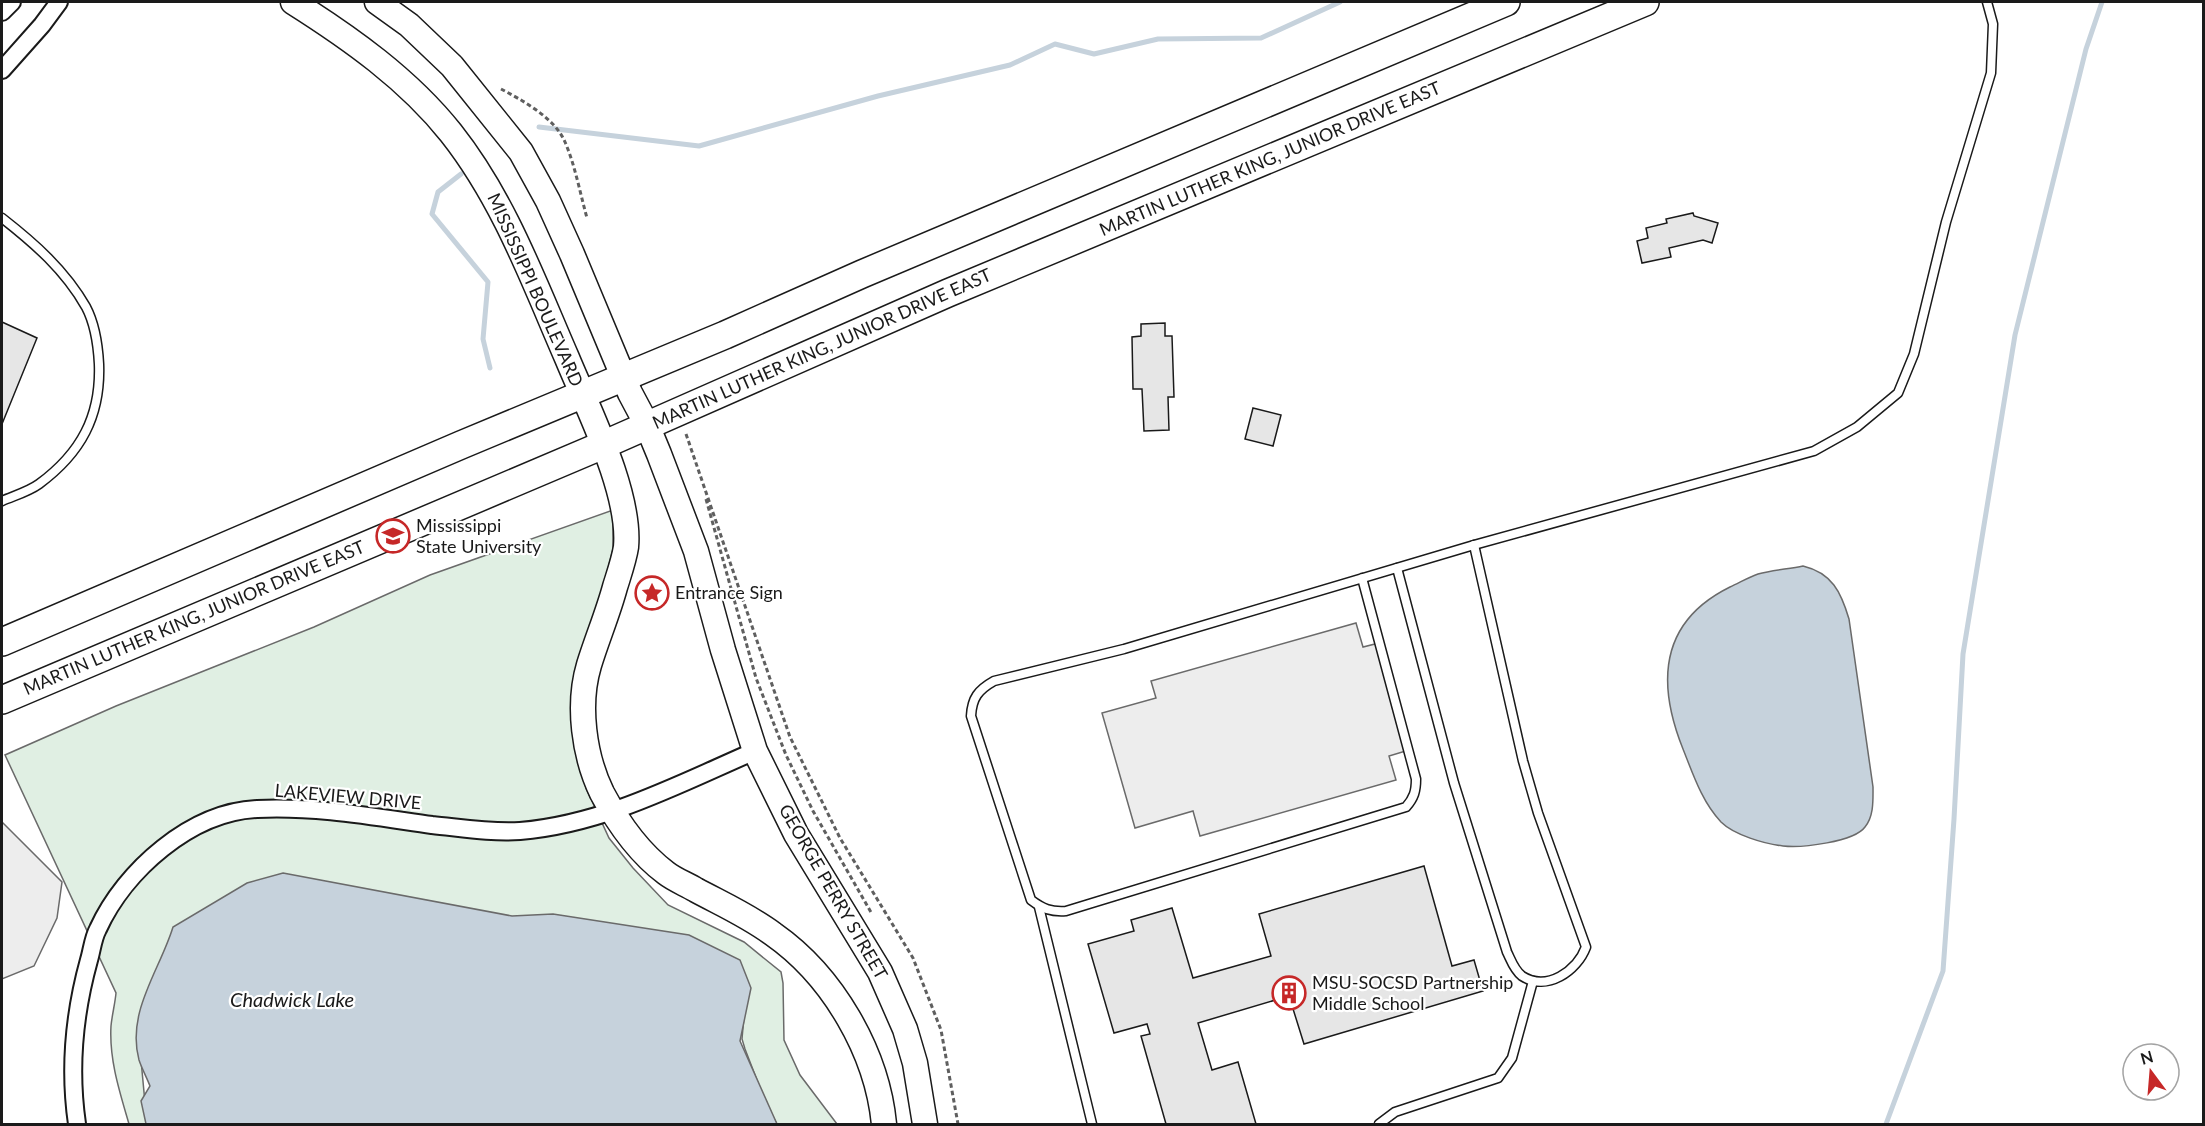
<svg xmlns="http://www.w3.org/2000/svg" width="2205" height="1126" font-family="Lato,sans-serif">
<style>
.green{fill:#e0efe3;stroke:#6a6a6a;stroke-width:1.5}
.parking{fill:#ededed;stroke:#6a6a6a;stroke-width:1.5}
.water{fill:#c6d2dc;stroke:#6a6a6a;stroke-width:1.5}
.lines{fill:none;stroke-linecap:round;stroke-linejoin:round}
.stream{stroke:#c6d2dc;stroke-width:5}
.building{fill:#e6e6e6;stroke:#1a1a1a;stroke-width:1.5}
.lane-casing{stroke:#1a1a1a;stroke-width:11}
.street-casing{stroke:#1a1a1a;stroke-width:20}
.secondary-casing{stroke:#1a1a1a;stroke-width:27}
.primary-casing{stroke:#1a1a1a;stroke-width:30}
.path{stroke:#5f5f5f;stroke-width:3;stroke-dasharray:4.5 3;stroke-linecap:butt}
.lane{stroke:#fff;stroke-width:8}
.street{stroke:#fff;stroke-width:16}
.secondary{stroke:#fff;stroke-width:24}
.primary{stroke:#fff;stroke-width:27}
.labels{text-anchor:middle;stroke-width:4.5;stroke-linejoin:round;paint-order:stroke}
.street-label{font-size:18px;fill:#1a1a1a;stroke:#fff}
.poi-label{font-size:18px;fill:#1a1a1a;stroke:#fff;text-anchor:start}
.water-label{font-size:20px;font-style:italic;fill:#1a1a1a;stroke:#fff}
</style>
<rect width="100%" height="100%" fill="#fff"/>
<path class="green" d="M613 510V549L604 585 574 678 575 744 586 788 609 838 633 868 668 905 744 942 781 972 783 983 784 1040 800 1075 837 1124H777L767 1106 745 1049 742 1039 744 1016 138 1028 147 1124H129C120 1093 109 1060 111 1026 112 1015 115 1004 116 993L5 755 116 706 314 627 430 575Z"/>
<g class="parking">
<polygon points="1356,623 1363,647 1379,643 1409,750 1389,756 1396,780 1200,836 1193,811 1135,828 1102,713 1156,698 1151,681"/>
<polygon points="2,822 62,882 57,918 34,966 2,979"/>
</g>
<g class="water">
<path d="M1803 566C1832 573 1841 592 1849 619L1873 787C1873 800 1874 816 1865 827 1854 842 1802 848 1783 846 1765 844 1734 835 1721 822 1702 802 1693 774 1683 749 1657 684 1659 622 1730 587 1739 583 1749 577 1758 574 1773 570 1789 569 1803 566Z"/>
<path d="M283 873 512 916 553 914 689 935 740 960 751 988 740 1041 777 1124H146L141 1101 150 1086C147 1078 142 1069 139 1060 126 1012 160 970 173 927L247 883Z"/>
</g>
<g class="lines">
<g class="stream">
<polyline points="539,127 699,146 878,96 1010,65 1055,44 1094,54 1158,39 1261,38 1340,2"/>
<polyline points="461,174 438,192 432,214 488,282 483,339 490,368"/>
<polyline points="1886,1124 1943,971 1954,819 1963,654 2015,335 2086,49 2102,2"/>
</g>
</g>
<g class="building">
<polygon points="1693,213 1694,216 1718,223 1712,243 1703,240 1669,248 1671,257 1642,263 1637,241 1648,238 1646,228 1667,223 1666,219"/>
<polygon points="2,322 37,338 2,424"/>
<polygon points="1165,323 1165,336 1172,336 1174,397 1168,397 1169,430 1144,431 1142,389 1133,389 1132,337 1141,336 1141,324"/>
<polygon points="1253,408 1281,415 1273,446 1245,439"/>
<polygon points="1424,866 1452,966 1474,960 1483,991 1304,1044 1289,996 1198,1023 1212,1070 1238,1062 1256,1124 1166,1124 1141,1036 1150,1034 1147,1024 1114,1033 1088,944 1134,931 1131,920 1172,908 1193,978 1271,956 1259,914"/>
</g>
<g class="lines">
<g class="lane-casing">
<g id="lane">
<path d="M2 218C34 243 65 270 86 307 95 324 98 345 99 364 101 416 81 453 39 484 28 492 13 496 2 501"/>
<path d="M1397 568 1454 783 1507 952C1511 960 1514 970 1522 976 1547 992 1577 971 1586 947L1538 813 1523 761 1474 545"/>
<path d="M1362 578 1416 779C1416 791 1414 798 1406 807L1066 911C1051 912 1043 909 1031 900L971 716C972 698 978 690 994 681L1124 649 1474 545 1814 451 1857 427 1898 393 1914 354 1946 222 1991 73 1993 24 1987 2"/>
<polyline points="1039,907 1092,1124"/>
<polyline points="1379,1124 1395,1112 1498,1078 1512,1058 1533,981"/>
</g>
</g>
<g class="street-casing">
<g id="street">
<polyline points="2,12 12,2"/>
<polyline points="2,70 42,25 59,2"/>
<path d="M77 1124C69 1069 74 1014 89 960 92 950 93 938 98 929 125 870 191 812 257 809 315 806 375 817 432 825 462 828 491 833 520 831 604 824 679 784 755 751"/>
</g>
</g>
<g class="secondary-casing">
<g id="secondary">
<path d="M293 2C350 38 408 79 451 133 504 200 533 280 567 358 588 409 631 493 626 547 624 560 619 574 615 587 608 613 597 639 589 665 577 705 584 756 602 793 618 823 638 852 666 873 675 880 686 884 696 890 722 904 749 916 773 934 833 976 877 1052 884 1124"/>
<polyline points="377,2 409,25 452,66 521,152 548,201 572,254 630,393 647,425 659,454 696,551 723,650 755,751 796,834 880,972 905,1029 915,1063 925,1124"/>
</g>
</g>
<g class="primary-casing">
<g id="primary">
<polyline points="2,642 461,445 725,335 862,274 1506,2"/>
<polyline points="2,700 603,445 948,293 1645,2"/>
</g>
</g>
<g class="path">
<path d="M501 89C522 100 555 118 565 142 575 165 580 193 587 218"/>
<polyline points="686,434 790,737 840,838 913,958 941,1030 958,1124"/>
<polyline points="706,499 756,678 786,755 813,811 872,914"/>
</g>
<use href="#lane" class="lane"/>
<use href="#street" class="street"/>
<use href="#secondary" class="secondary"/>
<use href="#primary" class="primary"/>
</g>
<defs>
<g id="university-ring" transform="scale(1.725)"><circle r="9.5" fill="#fff" stroke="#c62828" stroke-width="1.5"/><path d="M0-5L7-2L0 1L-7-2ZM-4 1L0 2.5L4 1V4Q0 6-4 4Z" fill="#c62828"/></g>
<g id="sight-ring" transform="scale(1.725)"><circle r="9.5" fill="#fff" stroke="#c62828" stroke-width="1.5"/><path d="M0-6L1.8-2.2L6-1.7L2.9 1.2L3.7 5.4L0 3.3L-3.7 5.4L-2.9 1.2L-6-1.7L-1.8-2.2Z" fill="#c62828"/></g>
<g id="building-ring" transform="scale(1.725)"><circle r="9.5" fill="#fff" stroke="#c62828" stroke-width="1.5"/><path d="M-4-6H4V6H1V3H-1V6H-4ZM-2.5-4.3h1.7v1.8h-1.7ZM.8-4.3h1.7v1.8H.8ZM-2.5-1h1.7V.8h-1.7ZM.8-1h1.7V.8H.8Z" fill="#c62828"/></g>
</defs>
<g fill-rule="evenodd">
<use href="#university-ring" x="393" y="536"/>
<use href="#sight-ring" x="652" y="593"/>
<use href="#building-ring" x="1289" y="993"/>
</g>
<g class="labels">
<g class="street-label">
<text transform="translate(1270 159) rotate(-23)" y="6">MARTIN LUTHER KING, JUNIOR DRIVE EAST</text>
<text transform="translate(535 290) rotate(66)" y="6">MISSISSIPPI BOULEVARD</text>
<text transform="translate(822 349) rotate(-24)" y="6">MARTIN LUTHER KING, JUNIOR DRIVE EAST</text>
<text transform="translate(194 618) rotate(-23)" y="6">MARTIN LUTHER KING, JUNIOR DRIVE EAST</text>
<text transform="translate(348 797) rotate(5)" y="6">LAKEVIEW DRIVE</text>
<text transform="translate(833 892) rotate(60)" y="6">GEORGE PERRY STREET</text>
</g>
<g class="poi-label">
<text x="416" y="532">Mississippi<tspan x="416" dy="21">State University</tspan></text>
<text x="675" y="599">Entrance Sign</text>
<text x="1312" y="989">MSU-SOCSD Partnership<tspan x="1312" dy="21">Middle School</tspan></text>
</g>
<g class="water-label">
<text x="292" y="1007">Chadwick Lake</text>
</g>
</g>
<rect width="2205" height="1126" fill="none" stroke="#1a1a1a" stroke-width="6"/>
<g transform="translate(2151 1072) rotate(344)"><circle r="28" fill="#ffffff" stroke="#a3a3a3" stroke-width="1.5"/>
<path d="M0-4.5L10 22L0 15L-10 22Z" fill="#c62828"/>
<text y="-9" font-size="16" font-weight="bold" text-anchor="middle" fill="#1a1a1a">N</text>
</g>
</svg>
